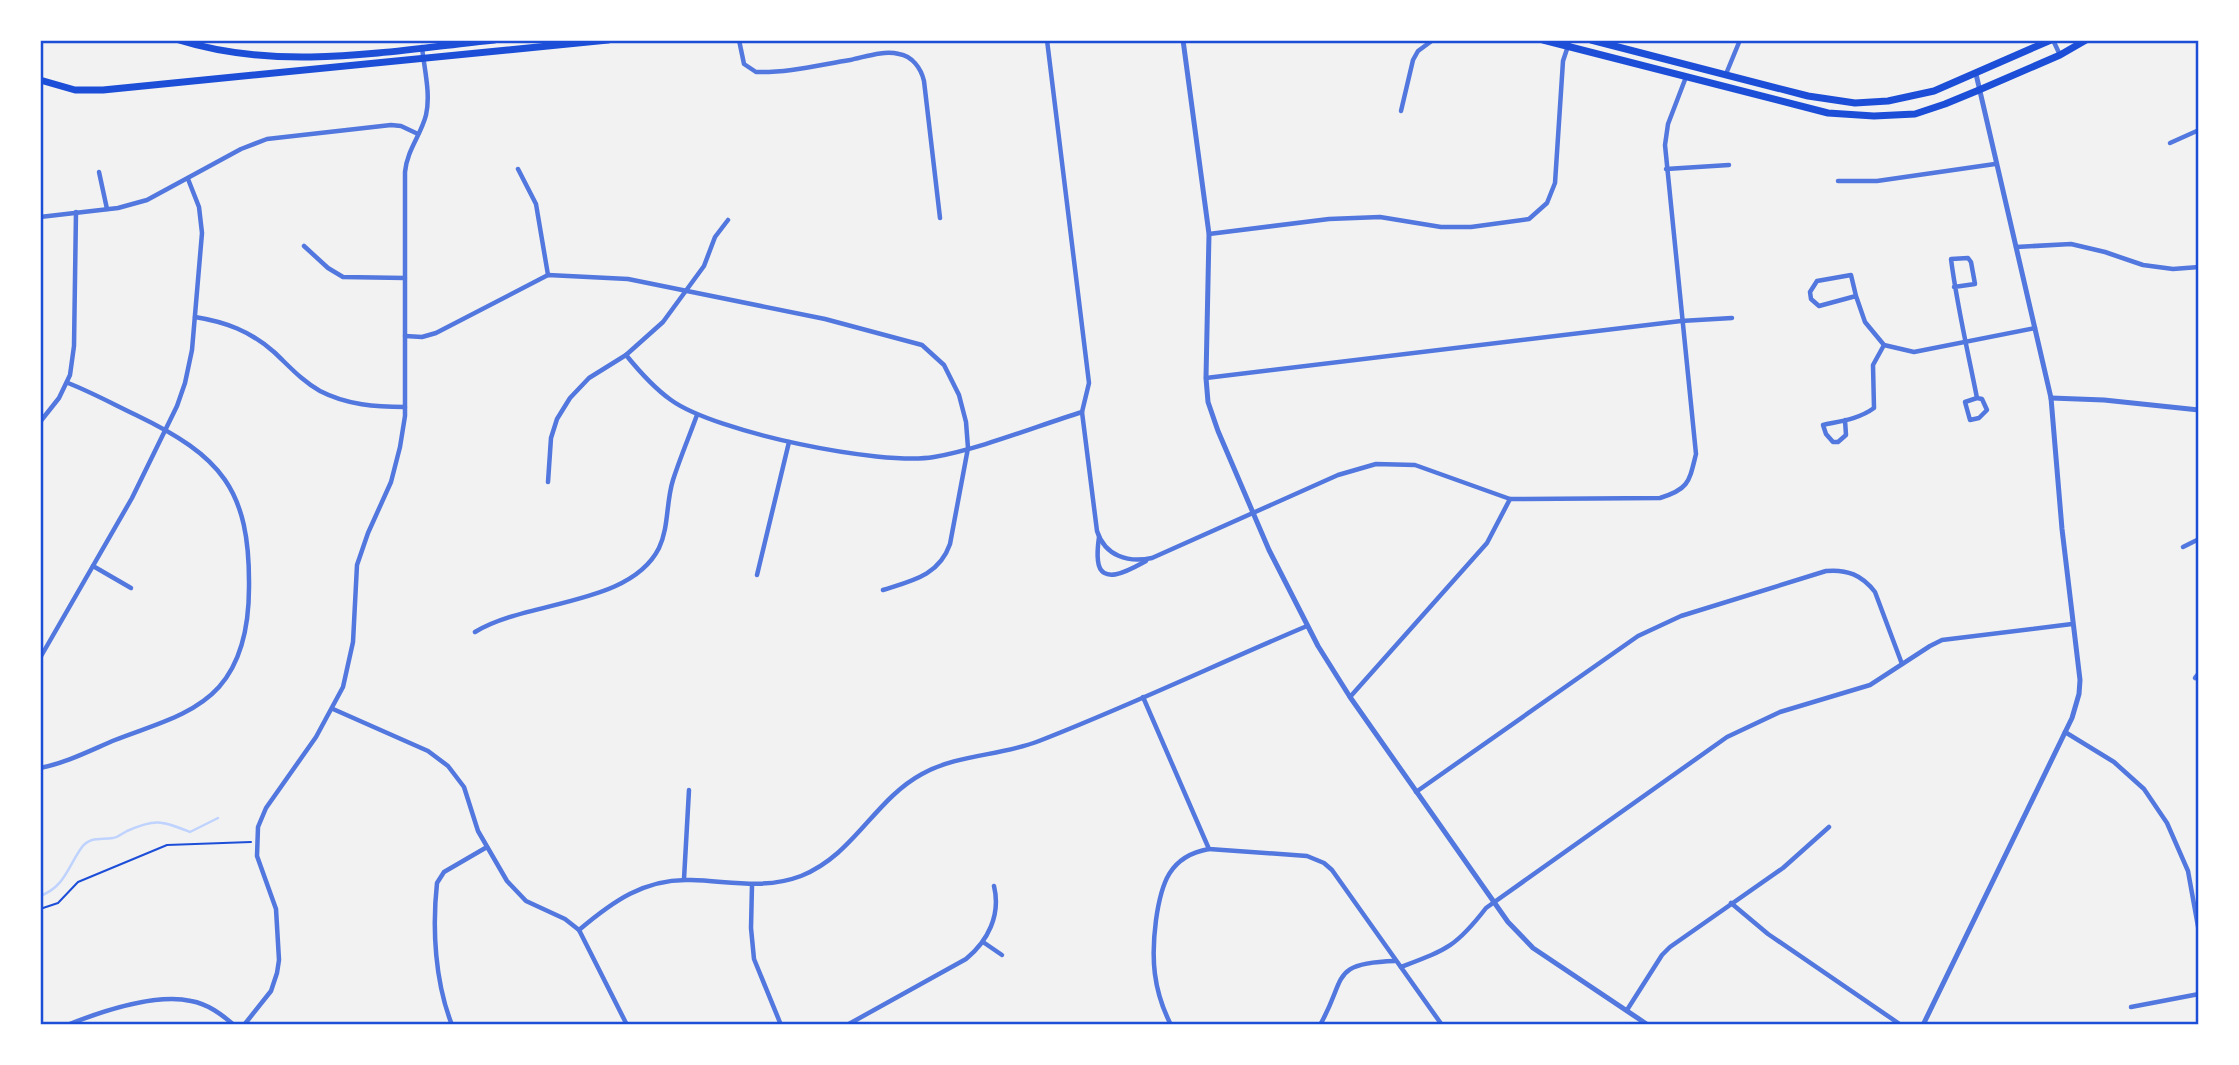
<svg xmlns="http://www.w3.org/2000/svg" width="2239" height="1065" font-family="Inter,sans-serif">
<style>
.lines{fill:none;stroke-linecap:round;stroke-linejoin:round}
.stream{stroke:#bfd3fe;stroke-width:2.5}
.path{stroke:#1d4ed8;stroke-width:2}
.minor{stroke:#5277de;stroke-width:4.5}
.tertiary{stroke:#5277de;stroke-width:5}
.primary{stroke:#1d4ed8;stroke-width:7}
.neatline{fill:none;stroke:#1d4ed8;stroke-width:2.5}
</style>
<rect width="100%" height="100%" fill="#f2f2f2"/>
<g class="lines">
<path class="stream" d="M40 896C65 887 68 866 82 847 91 836 101 840 113 838 117 838 123 833 127 831 156 818 162 821 190 832L218 818"/>
<polyline class="path" points="40,909 58,903 78,882 167,845 251,842"/>
<g class="minor">
<path d="M739 40 744 64 756 72C787 73 819 65 850 60 865 57 883 50 899 54 912 56 921 68 924 81L940 218"/>
<path d="M1047 40 1089 383 1082 412 1097 531C1105 556 1128 563 1152 558L1338 475 1376 464 1415 465 1510 499 1660 498C1689 489 1689 482 1696 454L1665 145 1668 124 1686 77"/>
<polyline points="2053,40 2060,55"/>
<polyline points="1726,74 1740,40"/>
<polyline points="1401,111 1413,60 1418,51 1433,40"/>
<polyline points="2170,143 2199,130"/>
<polyline points="518,169 536,204 548,275"/>
<polyline points="1666,169 1729,165"/>
<polyline points="99,172 107,209"/>
<polyline points="1838,181 1877,181 1995,164"/>
<polyline points="40,217 118,208 147,200 241,149 267,139 391,125 401,126 418,134"/>
<polyline points="1209,234 1329,219 1380,217 1441,227 1471,227 1529,219 1547,203 1555,183 1563,61 1570,40"/>
<polyline points="304,246 328,268 343,277 405,278"/>
<polyline points="2016,247 2071,244 2105,252 2143,265 2173,269 2199,267"/>
<path d="M1954 287 1975 284 1971 262 1968 258 1951 259C1957 306 1968 352 1977 398L1982 399 1987 410 1979 418 1970 420 1965 402 1977 398"/>
<polyline points="1856,296 1851,275 1817,281 1810,292 1811,299 1819,306 1856,296 1865,322 1884,345 1914,352 2035,328"/>
<path d="M195 317C226 322 250 331 274 352 289 366 302 381 320 391 347 405 376 407 405 407"/>
<path d="M405 336 422 337 436 333 548 275 628 279 825 319 922 345 944 365 959 395 966 422 968 448 950 544C939 576 911 581 883 590"/>
<path d="M626 355C639 371 654 388 671 400 715 432 880 466 934 457 983 448 1034 427 1082 412"/>
<polyline points="1206,378 1681,321 1732,318"/>
<path d="M1845 420 1846 435 1838 442H1833L1826 434 1823 425C1841 421 1859 419 1874 408L1873 365 1884 345"/>
<polyline points="40,422 59,398 70,375 74,346 76,212"/>
<polyline points="548,482 551,438 557,419 570,398 589,378 626,355 663,322 704,266 715,237 728,220"/>
<path d="M1099 537C1098 544 1097 553 1098 561 1101 588 1133 568 1146 561"/>
<polyline points="2183,547 2199,539"/>
<polyline points="93,566 131,588"/>
<polyline points="757,575 789,442"/>
<path d="M475 632C527 600 630 606 659 548 669 527 666 502 673 480 680 458 689 437 697 415"/>
<polyline points="40,658 132,498 177,406 185,383 192,350 202,233 199,207 188,179"/>
<polyline points="2195,678 2199,673"/>
<polyline points="1143,697 1209,849 1307,856 1324,863 1332,870 1442,1025"/>
<polyline points="1350,697 1487,543 1510,499"/>
<polyline points="333,709 428,751 448,766 464,787 478,831 507,881 526,901 565,919 579,930 627,1025"/>
<polyline points="2065,732 2114,762 2144,789 2167,823 2188,871 2199,932"/>
<path d="M40 768C66 763 91 750 115 740 150 726 193 716 219 687 243 660 249 622 249 587 250 489 221 456 136 415 113 404 91 392 68 383"/>
<path d="M1416 792 1638 636 1681 616 1826 571C1847 569 1862 575 1875 592L1902 664"/>
<polyline points="684,879 689,790"/>
<polyline points="752,885 751,928 754,959 781,1025"/>
<polyline points="1731,903 1768,934 1901,1025"/>
<path d="M579 930C612 902 645 878 691 880 730 881 764 890 801 876 854 855 874 800 922 774 958 754 1001 756 1039 741 1129 706 1217 664 1307 626"/>
<polyline points="983,942 1002,955"/>
<path d="M1401 967C1446 950 1456 947 1486 908L1727 737 1780 712 1870 685 1930 646 1942 640 2072 624"/>
<polyline points="2131,1007 2199,994"/>
<polyline points="1627,1010 1662,955 1670,947 1783,868 1829,827"/>
<path d="M67 1025C100 1012 155 993 191 1001 208 1004 221 1014 234 1025"/>
<path d="M244 1025 271 991 277 973 279 960 276 909 257 856 258 827 266 808 316 737 343 687 353 642 357 565 368 533 391 482 400 447 405 416V172C407 150 421 135 426 115 431 94 424 68 422 47"/>
<path d="M452 1025C435 982 432 929 437 883L444 872 487 847"/>
<path d="M847 1025 966 959C988 941 1001 915 994 886"/>
<path d="M1171 1025C1153 990 1151 958 1156 920 1161 884 1169 856 1209 849"/>
<path d="M1320 1025C1347 978 1329 963 1395 961"/>
</g>
<g class="tertiary">
<polyline points="1183,40 1209,234 1206,378 1208,402 1218,431 1269,550 1318,646 1350,697 1508,922 1533,948 1648,1025"/>
<polyline points="2051,398 2104,400 2199,410"/>
<polyline points="1923,1025 2072,718 2079,694 2080,680 2062,529 2051,398 1976,74"/>
</g>
<g class="primary">
<path d="M179 40C281 72 389 51 494 40"/>
<polyline points="1543,40 1828,113 1874,116 1915,114 1945,104 1979,90 2060,55 2086,40"/>
<polyline points="1591,40 1808,96 1855,103 1888,101 1934,91 2051,40"/>
<polyline points="40,80 75,90 103,90 608,40"/>
</g>
</g>
<rect width="2239" height="1065" fill="none" stroke="#ffffff" stroke-width="84"/>
<rect x="42" y="42" width="2155" height="981" class="neatline"/>
</svg>
